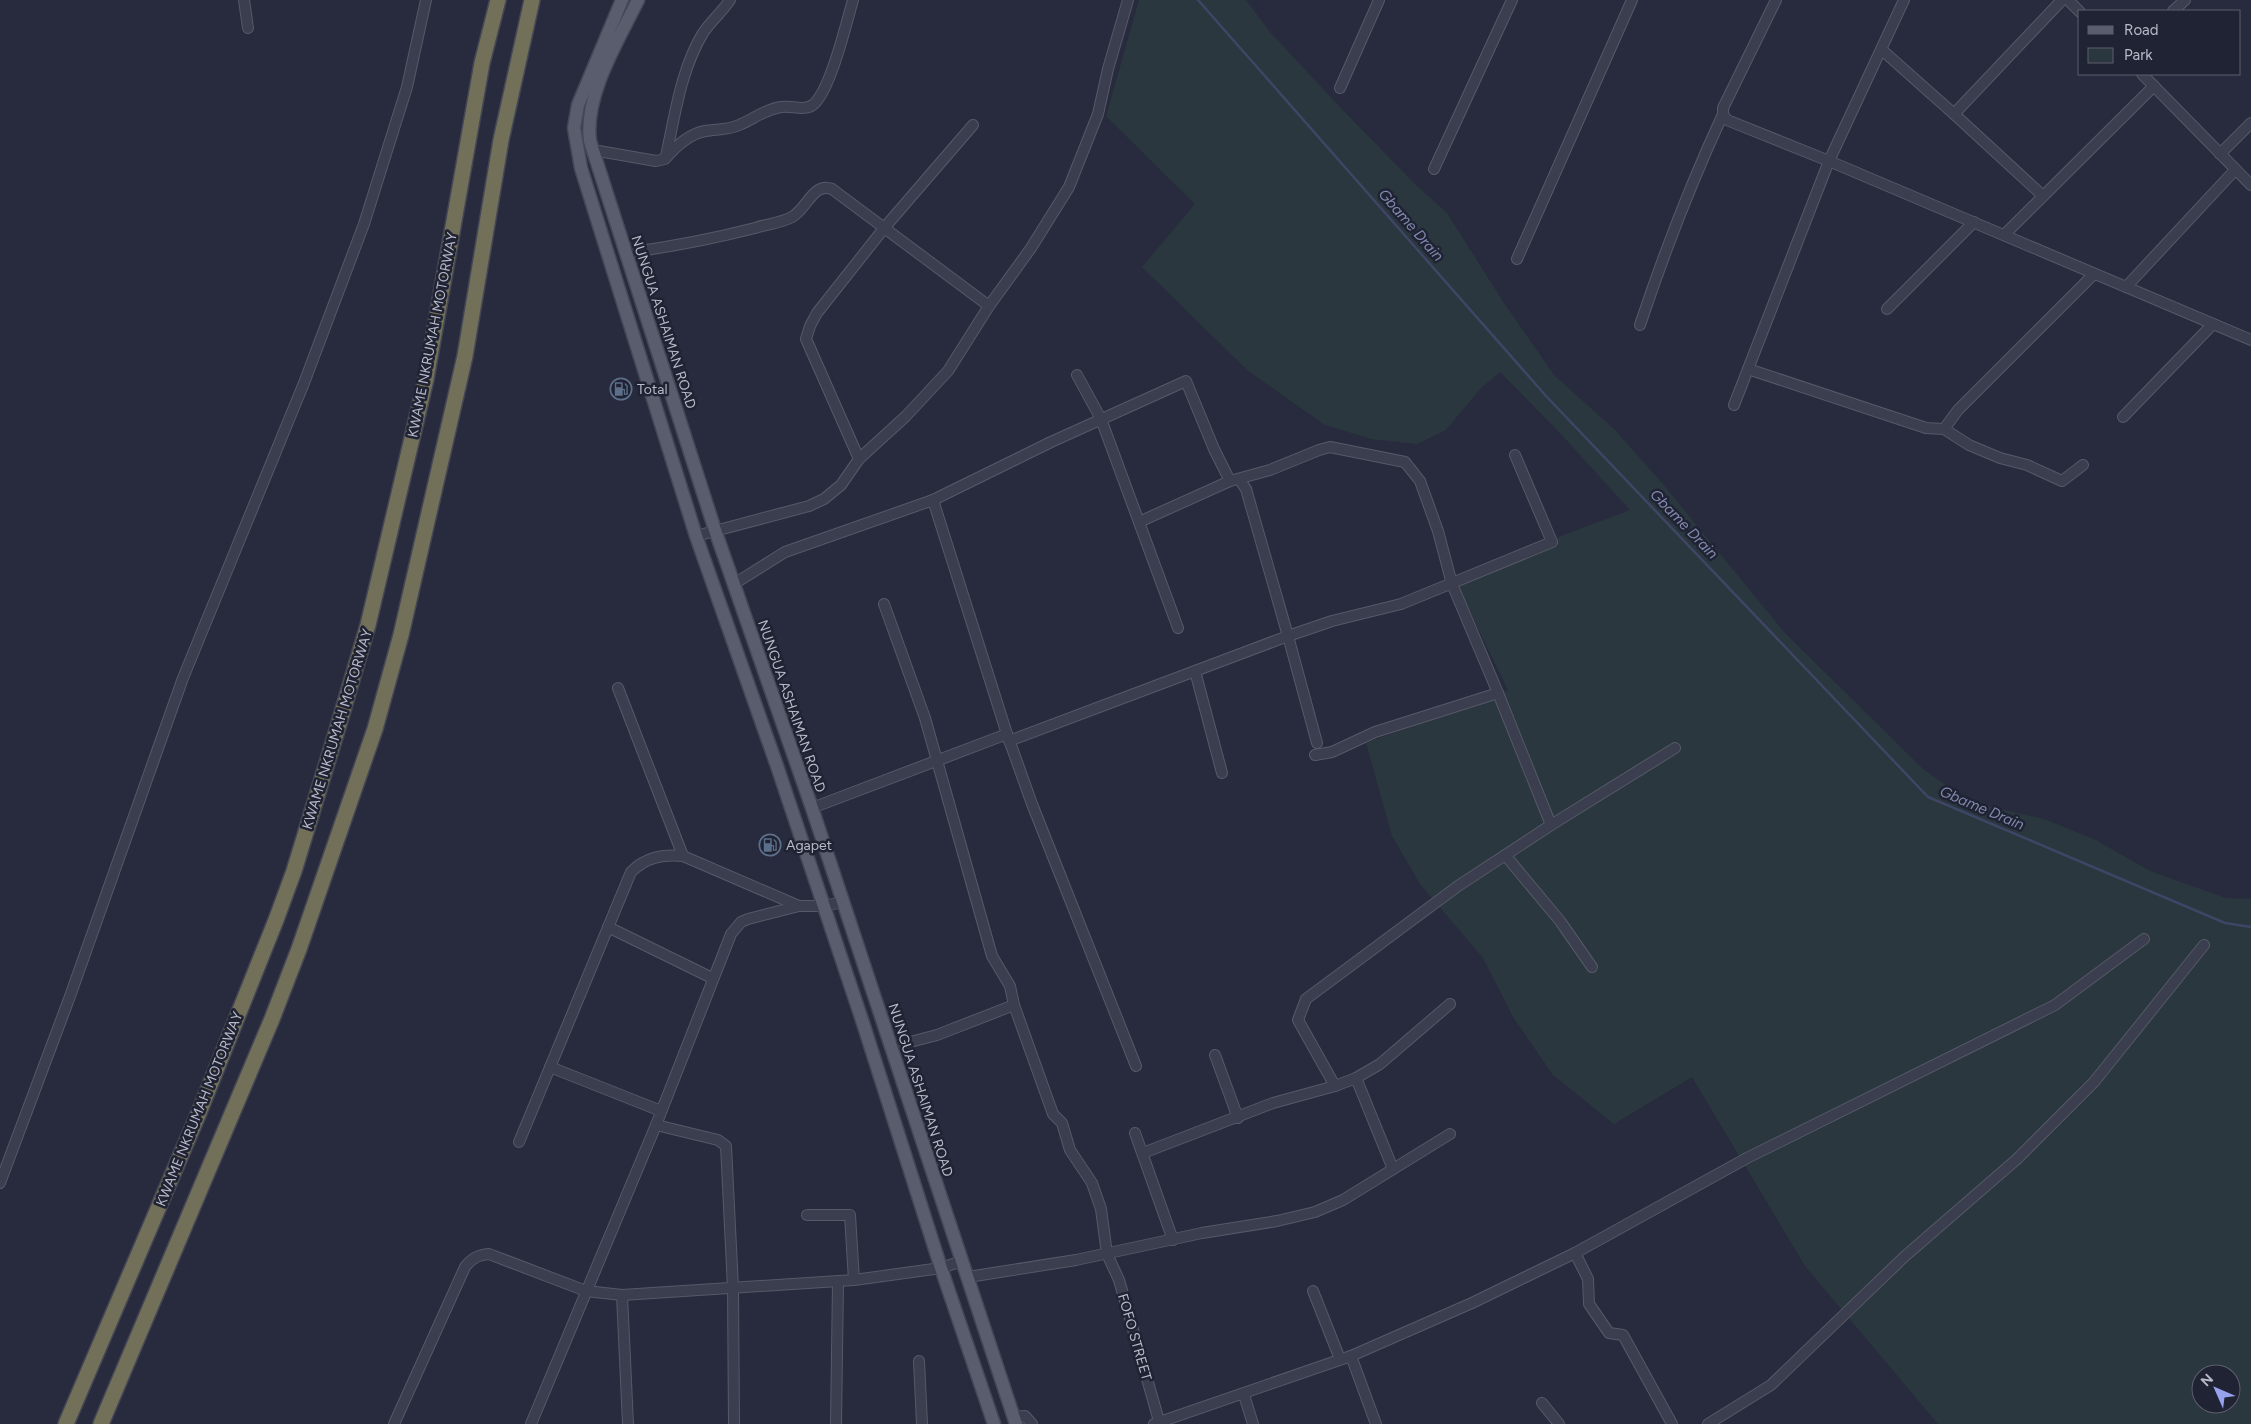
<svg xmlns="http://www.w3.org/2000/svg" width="2251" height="1424" font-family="Figtree,sans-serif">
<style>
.green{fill:#2a373e;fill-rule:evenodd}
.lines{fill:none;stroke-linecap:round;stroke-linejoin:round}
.stream{stroke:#3f4565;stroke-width:2.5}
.minor-casing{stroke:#565968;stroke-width:12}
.major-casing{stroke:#454757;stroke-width:15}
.highway-casing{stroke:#434655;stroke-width:18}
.minor{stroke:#3b3e4e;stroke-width:10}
.major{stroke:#5a5d6d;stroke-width:12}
.highway{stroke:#737059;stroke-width:15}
.labels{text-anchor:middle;stroke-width:5;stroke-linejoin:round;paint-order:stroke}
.street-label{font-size:14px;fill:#b8bac8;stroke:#202333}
.poi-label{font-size:14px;fill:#b8bac8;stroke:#202333;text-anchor:start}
.water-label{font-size:15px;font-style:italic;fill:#8289ad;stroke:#202333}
</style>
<rect width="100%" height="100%" fill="#282b3d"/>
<path class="green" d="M1139 0H1246L1270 32 1335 102 1416 185 1447 213 1502 300 1554 375 1615 430 1662 483 1784 632 1923 769 1970 802 2044 819 2096 840 2150 871 2226 898 2251 899V1424H1938L1805 1266 1692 1077 1614 1124 1553 1075 1513 1017 1483 958 1420 884 1392 836 1366 743 1508 690 1453 577 1630 510 1559 432 1500 372 1480 389 1446 430 1417 444 1371 439 1325 425 1247 370 1142 267 1195 204 1106 116ZM2201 1374H2231V1404H2201Z"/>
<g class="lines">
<polyline class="stream" points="1198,0 1546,396 1928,797 2225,923 2251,927"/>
<g class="minor-casing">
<g id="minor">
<polyline points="244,0 248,28"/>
<polyline points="1776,0 1723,108 1723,114 1727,120 1829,161 2251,340"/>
<polyline points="2068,0 2080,12"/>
<polyline points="2173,11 2185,0"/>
<polyline points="1882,50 1954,114 2062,0"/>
<polyline points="2142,74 2251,185"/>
<polyline points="1340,88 1379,0"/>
<polyline points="1954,114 2043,196"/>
<path d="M593 150 656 161 665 159C675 147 689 134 705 131 716 129 729 130 739 125 754 119 763 110 781 107 792 105 805 112 814 104 831 88 846 24 853 0"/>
<polyline points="2220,154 2251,123"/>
<path d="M666 156C675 115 681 69 703 33 711 21 722 12 730 0"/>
<polyline points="1434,169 1512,0"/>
<polyline points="2004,235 2154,86"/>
<path d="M626 253C670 247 712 239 755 228 767 224 781 223 792 217 807 209 813 182 832 189L989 306"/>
<polyline points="1517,259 1632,0"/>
<polyline points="2126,287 2235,170"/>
<polyline points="1887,309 1974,222"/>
<path d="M1640 325C1664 253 1691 183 1723 114"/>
<polyline points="1748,369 1926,428 1944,429 1958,410 2094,274"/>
<polyline points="1077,375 1101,419 1178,628"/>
<polyline points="1734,405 1829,161 1904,0"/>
<polyline points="2123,417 2213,324"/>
<polyline points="1944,429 1969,445 2000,458 2027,465 2062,481 2083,465"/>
<polyline points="859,459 806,339 810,326 817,313 885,227 973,125"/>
<polyline points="1239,479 1246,489 1288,636 1332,621 1401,604 1552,542 1515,455"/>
<polyline points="933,500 1051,442 1186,381 1214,449 1230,481"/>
<polyline points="1139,522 1230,481 1270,470 1319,450 1330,447 1405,462 1420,481 1438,531 1452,584 1498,693 1375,732 1332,752 1315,755"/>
<polyline points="696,536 809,506 824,499 841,485 859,459 906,416 948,371 989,306 1031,248 1069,187 1098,114 1108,69 1128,0"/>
<polyline points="734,584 785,552 933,500 1007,734 1032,804 1136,1066"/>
<polyline points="884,604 925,718 992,956 1010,986 1014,1005 1053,1114 1062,1123 1070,1150 1092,1183 1101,1209 1107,1254 1119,1280 1159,1421 1164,1423"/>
<polyline points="1195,671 1222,773"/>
<polyline points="618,688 683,856"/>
<polyline points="1009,741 1288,636 1317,743"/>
<polyline points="812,808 1007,734"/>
<polyline points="1551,825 1675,748"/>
<polyline points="1505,855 1560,921 1592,967"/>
<polyline points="608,927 712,978"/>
<polyline points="891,1047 937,1035 1014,1005"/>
<polyline points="1215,1055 1238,1118"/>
<polyline points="550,1067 661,1111"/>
<polyline points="1356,1078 1393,1169"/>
<polyline points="1335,1086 1298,1020 1306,999 1458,886 1551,825 1498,693"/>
<polyline points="656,1125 718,1140 726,1146 733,1288 734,1424"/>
<polyline points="1135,1133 1173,1240"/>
<path d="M519 1142 631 872C646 857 663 854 683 856L799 906"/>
<polyline points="1143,1153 1273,1103 1335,1086 1356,1078 1380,1064 1450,1004"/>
<polyline points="0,1183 69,999 183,678 304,383 364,224 407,87 426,0"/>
<polyline points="807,1215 850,1215 854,1280"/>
<polyline points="1575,1253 1588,1279 1589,1304 1609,1333 1623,1335 1672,1424"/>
<polyline points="968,1277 1076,1260 1202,1233 1277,1221 1315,1212 1343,1200 1450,1134"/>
<polyline points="1313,1291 1340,1359"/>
<polyline points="622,1295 628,1424"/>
<polyline points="1351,1356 1376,1424"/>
<polyline points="919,1361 922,1424"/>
<polyline points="1244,1395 1253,1424"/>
<polyline points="1542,1403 1559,1424"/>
<polyline points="1013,1417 1025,1416 1032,1424"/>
<path d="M394 1424 465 1267C472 1258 478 1255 489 1254L586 1291 622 1295 854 1280 941 1268 962 1261"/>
<polyline points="531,1424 656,1125 731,934 741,922 748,919 799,906 824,906 843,902"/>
<polyline points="836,1424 838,1282"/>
<polyline points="1154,1424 1351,1356 1472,1303 1575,1253 1747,1158 2055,1005 2144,939"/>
<polyline points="1708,1424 1771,1385 1904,1257 2017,1159 2094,1082 2204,945"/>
</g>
</g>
<g class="major-casing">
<g id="major">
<polyline points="622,0 578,105 574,128 581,168 696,536 777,766 863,1023 941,1268 994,1424"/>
<path d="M638 0C618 41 584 95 590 141L715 530 812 808 1016 1424"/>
</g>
</g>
<g class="highway-casing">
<g id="highway">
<polyline points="66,1424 198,1115 276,920 294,871 338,727 368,625 426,379 482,63 498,0"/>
<polyline points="101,1424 272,1019 299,949 375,729 401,635 465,356 501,140 532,0"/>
</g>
</g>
<use href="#minor" class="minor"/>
<use href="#major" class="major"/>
<use href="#highway" class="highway"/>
</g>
<defs>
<g id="fuel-ring" transform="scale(1.125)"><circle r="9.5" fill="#202333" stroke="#5c6f8a" stroke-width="1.5"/><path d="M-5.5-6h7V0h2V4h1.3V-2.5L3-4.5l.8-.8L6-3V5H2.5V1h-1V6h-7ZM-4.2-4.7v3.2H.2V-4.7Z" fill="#5c6f8a"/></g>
</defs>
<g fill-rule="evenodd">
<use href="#fuel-ring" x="621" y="389"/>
<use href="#fuel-ring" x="770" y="845"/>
</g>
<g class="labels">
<g class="street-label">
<text transform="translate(664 322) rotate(72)" y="5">NUNGUA ASHAIMAN ROAD</text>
<text transform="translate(432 335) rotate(-79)" y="5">KWAME NKRUMAH MOTORWAY</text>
<text transform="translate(792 706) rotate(71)" y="5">NUNGUA ASHAIMAN ROAD</text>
<text transform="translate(337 729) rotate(-73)" y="5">KWAME NKRUMAH MOTORWAY</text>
<text transform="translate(921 1090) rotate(72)" y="5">NUNGUA ASHAIMAN ROAD</text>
<text transform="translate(199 1109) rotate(-68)" y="5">KWAME NKRUMAH MOTORWAY</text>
<text transform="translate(1135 1337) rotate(74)" y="5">FOFO STREET</text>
</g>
<g class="poi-label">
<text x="637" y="394">Total</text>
<text x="786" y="850">Agapet</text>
</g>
<g class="water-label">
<text transform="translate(1411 225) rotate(49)" y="5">Gbame Drain</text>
<text transform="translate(1684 524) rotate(46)" y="5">Gbame Drain</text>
<text transform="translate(1982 808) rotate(23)" y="5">Gbame Drain</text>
</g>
</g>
<rect x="2078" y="10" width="162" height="65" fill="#202333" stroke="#5d5f6f"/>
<rect x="2088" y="26" width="25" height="8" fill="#5a5d6d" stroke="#5d5f6f"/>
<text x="2124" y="35" font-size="15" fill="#b8bac8">Road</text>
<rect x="2088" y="48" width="25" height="15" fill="#2a373e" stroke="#5d5f6f"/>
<text x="2124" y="60" font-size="15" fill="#b8bac8">Park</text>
<g transform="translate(2216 1389) rotate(315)"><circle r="24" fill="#202333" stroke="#5d5f6f"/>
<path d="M0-4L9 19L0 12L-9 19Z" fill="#97a2ee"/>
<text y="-8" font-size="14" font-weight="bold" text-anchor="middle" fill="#b8bac8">N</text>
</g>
</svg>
